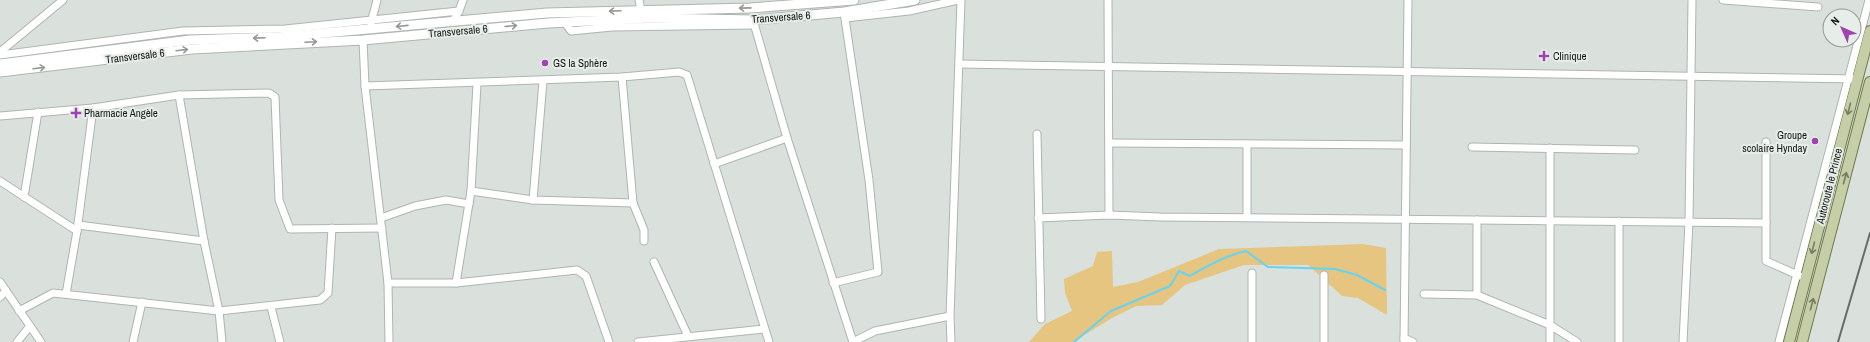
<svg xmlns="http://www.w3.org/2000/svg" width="1870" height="342" font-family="'Archivo Narrow',sans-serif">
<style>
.green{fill:#e5c57f}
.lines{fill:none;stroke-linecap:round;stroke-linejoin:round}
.stream{stroke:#66d3f4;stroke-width:2}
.minor-casing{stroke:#aeb5b0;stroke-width:9}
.secondary-casing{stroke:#aeb5b0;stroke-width:11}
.primary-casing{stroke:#6f7a4d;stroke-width:12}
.minor{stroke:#fff;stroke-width:7}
.secondary{stroke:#fff;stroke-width:9}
.primary{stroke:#c5cea6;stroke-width:10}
.rail{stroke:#676c68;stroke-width:2}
.oneway{stroke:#969796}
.oneway2{stroke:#767c65}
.poi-dot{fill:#9f44af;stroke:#e7eee9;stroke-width:1.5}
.labels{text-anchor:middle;stroke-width:4;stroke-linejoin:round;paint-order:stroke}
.street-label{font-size:11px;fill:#161816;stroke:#e7eee9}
.poi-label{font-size:11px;fill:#161816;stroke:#e7eee9;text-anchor:start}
</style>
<rect width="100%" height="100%" fill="#dae1dc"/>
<polygon class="green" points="1363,244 1386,248 1387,315 1358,298 1342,296 1308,265 1244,265 1185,285 1162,305 1136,306 1112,318 1073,342 1029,342 1045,324 1072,311 1065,293 1064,279 1093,266 1097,252 1112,251 1113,287 1138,282 1219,249"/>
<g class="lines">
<path class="stream" d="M1074 342 1111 311 1170 286 1179 271 1190 276C1209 265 1225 256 1246 251L1268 267 1335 269 1357 275 1385 290"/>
<g class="minor-casing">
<g id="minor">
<polyline points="639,0 641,10"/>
<polyline points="1108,0 1109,215"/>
<polyline points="1723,0 1818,7"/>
<polyline points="845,18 909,11 958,0"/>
<polyline points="753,20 787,138 853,342"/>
<polyline points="453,21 459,11 463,0"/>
<polyline points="371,23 377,0"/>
<polyline points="565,23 571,31 612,27 754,25"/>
<polyline points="363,40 365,86 388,283 389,342"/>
<polyline points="0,52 63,0"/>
<polyline points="0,55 183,31 285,29 459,11"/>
<polyline points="960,64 1857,79"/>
<polyline points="365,86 622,77 679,72 687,75 769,342"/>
<polyline points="179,95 204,241 219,311 222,342"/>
<polyline points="0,116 93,108 179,95 269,93 275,97 279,200 290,229 382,228"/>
<polyline points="1037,134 1041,319"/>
<polyline points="1766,142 1766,261 1800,276"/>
<polyline points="1109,143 1406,145"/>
<polyline points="1472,147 1635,150"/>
<polyline points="714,164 787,138"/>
<polyline points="0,181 77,231"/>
<polyline points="471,191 533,200 633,203 622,77"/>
<polyline points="24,197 38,112"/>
<polyline points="533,200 543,81"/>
<polyline points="633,203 644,230 644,241"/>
<polyline points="1247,217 1247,144"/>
<polyline points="381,218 415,206 446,200 469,204"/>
<polyline points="1038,218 1109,215 1161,217 1766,223"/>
<polyline points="78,225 204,241"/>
<polyline points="654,262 688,336"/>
<polyline points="1324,275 1324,342"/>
<polyline points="0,282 41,342"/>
<polyline points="388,283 456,283 577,270 586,276 609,342"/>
<polyline points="456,283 471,191 477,84"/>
<polyline points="833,283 878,272 869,180 844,12"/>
<polyline points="66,294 77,231 93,108"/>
<polyline points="1424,294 1477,295 1550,325 1577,342"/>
<polyline points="1477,295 1477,220"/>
<polyline points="0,297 6,291"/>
<polyline points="271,307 280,342"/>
<polyline points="19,311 53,293 219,311 320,300 328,293 332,228"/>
<polyline points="1404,338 1413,342"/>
<polyline points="17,342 30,326"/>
<polyline points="133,342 142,302"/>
<polyline points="638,342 764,329"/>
<polyline points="853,342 875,331 950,316"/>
<polyline points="951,342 950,316 961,0"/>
<polyline points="1252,342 1252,273"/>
<polyline points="1404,342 1408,0"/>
<polyline points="1550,342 1550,148"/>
<polyline points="1619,342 1619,221"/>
<polyline points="1683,342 1689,222 1692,0"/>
<polyline points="1779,342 1869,0"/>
</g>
</g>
<g class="secondary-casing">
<g id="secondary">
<polyline points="0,64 190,40 279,37 547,13 750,8 854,0"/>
<polyline points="0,72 192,49 363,40 548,23 650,18 753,20 844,12 915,0"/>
</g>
</g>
<g class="primary-casing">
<g id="primary">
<polyline points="1789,342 1870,31"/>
<polyline points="1802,342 1870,82"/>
</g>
</g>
<use href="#minor" class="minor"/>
<use href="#secondary" class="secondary"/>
<use href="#primary" class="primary"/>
<polyline class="rail" points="1838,342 1870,233"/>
</g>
<defs><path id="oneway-shaft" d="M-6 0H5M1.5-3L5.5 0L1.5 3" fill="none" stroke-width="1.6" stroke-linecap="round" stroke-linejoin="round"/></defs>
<g class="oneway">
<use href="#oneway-shaft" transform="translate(745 8) rotate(179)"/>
<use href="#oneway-shaft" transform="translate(615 11) rotate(178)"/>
<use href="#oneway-shaft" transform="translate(402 26) rotate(174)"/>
<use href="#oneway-shaft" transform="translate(511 26) rotate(-5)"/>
<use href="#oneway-shaft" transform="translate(259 38) rotate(178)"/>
<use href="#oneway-shaft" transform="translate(311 42) rotate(-3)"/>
<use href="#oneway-shaft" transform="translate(182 50) rotate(-7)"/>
<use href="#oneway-shaft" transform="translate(39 68) rotate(-7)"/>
</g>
<g class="oneway2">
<use href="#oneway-shaft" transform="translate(1849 109) rotate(104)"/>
<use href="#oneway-shaft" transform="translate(1845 178) rotate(-75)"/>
<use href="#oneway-shaft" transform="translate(1813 248) rotate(104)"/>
<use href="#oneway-shaft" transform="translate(1812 304) rotate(-75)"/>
</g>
<g class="poi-dot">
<path d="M1542 50h4v4h4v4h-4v4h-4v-4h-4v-4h4z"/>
<circle cx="545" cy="63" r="4"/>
<path d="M74 107h4v4h4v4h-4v4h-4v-4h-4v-4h4z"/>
<circle cx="1815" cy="141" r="4"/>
</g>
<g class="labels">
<g class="street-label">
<text transform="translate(781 17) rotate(-4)" y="4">Transversale 6</text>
<text transform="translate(458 31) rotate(-5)" y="4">Transversale 6</text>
<text transform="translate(135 56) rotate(-7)" y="4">Transversale 6</text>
<text transform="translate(1829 186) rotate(-76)" y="4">Autoroute le Prince</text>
</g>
<g class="poi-label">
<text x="1553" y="60">Clinique</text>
<text x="553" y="67">GS la Sphère</text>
<text x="84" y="117">Pharmacie Angèle</text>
<text x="1807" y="139" text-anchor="end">Groupe<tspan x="1807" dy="13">scolaire Hynday</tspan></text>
</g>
</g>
<g transform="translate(1842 28) rotate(315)"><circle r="19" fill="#e7eee9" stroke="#939895"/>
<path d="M0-3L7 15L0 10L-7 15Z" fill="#9f44af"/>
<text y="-6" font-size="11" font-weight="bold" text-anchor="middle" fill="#161816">N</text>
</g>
</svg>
